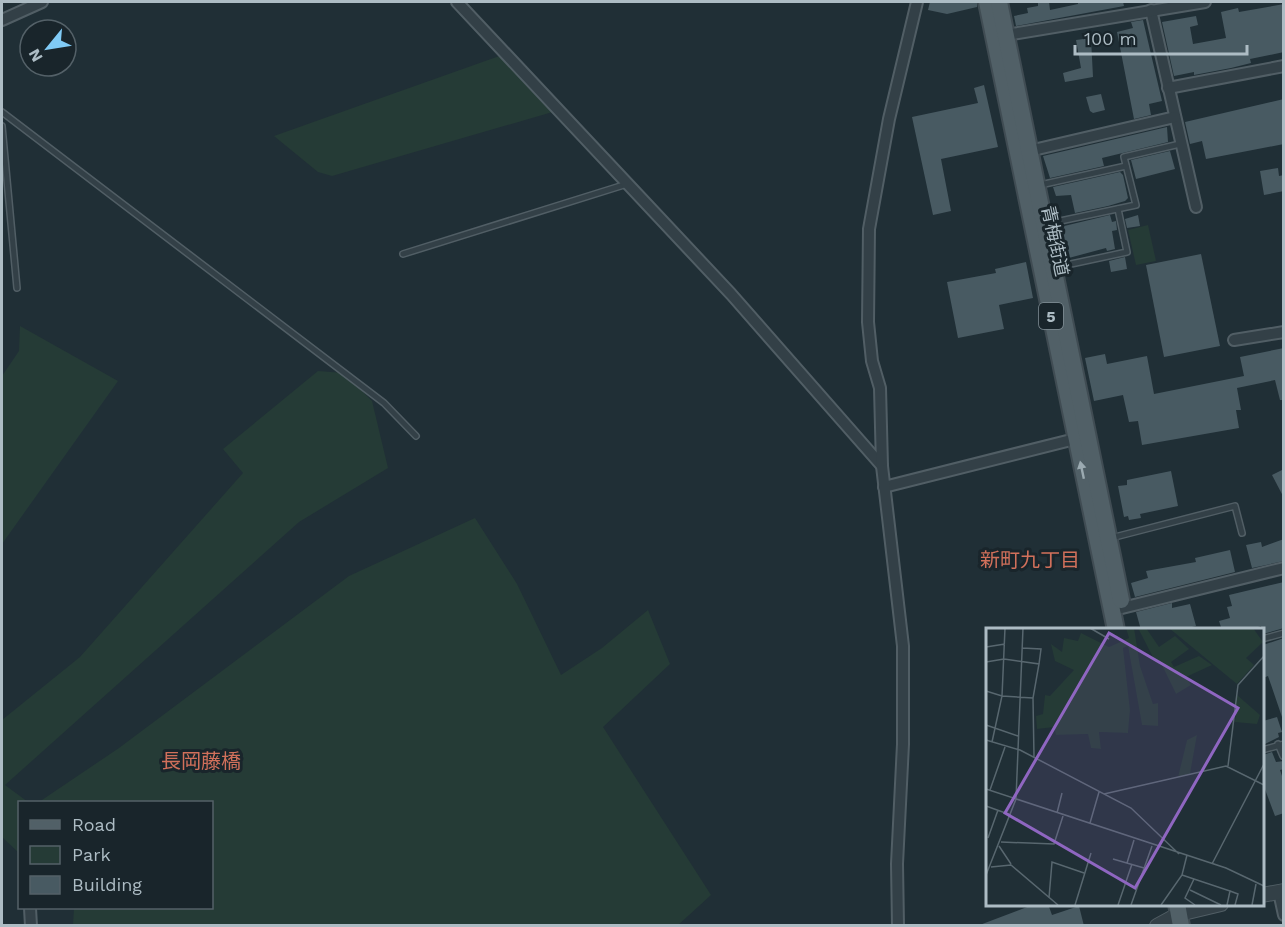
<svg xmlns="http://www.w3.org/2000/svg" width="1285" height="927" font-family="'Work Sans','Noto Sans JP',sans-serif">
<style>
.green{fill:#253b36}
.building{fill:#485a62}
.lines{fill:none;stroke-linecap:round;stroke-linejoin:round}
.service-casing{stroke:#515e65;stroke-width:8}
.minor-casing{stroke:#515e65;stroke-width:14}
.tertiary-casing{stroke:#515e65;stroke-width:16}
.primary-casing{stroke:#404c53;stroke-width:20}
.service{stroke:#334047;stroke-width:5}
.minor{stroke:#334047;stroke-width:10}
.tertiary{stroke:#334047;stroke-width:14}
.primary{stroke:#516067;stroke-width:16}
.oneway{fill:#9baab1}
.labels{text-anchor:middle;stroke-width:6;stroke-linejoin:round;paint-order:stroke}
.shield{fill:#19252b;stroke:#818f96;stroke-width:1.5}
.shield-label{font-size:16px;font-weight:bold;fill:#adbcc4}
.street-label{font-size:18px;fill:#adbcc4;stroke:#19252b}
.neighbourhood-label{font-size:20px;fill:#d1705b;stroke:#19252b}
.inset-road{fill:none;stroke:#58676f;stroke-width:1.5}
.view{fill:#8f66c1;fill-opacity:0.15;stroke:#8f66c1;stroke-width:3}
.inset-edge{fill:none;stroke:#adbcc4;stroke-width:3}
</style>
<rect width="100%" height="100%" fill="#202f36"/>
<g class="green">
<polygon points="505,54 556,111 332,176 318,172 274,136"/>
<polygon points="1148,225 1156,261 1136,265 1128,230"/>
<polygon points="20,326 118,381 2,544 2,376 19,351"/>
<polygon points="318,371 344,373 372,401 388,468 299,522 5,785 28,802 20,802 19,853 2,837 2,720 80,657 243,473 223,449"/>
<polygon points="475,518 517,584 561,675 602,648 648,610 670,664 603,727 711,895 677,926 73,925 74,908 212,908 212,802 39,802 119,748 349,576"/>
</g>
<g class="building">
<polygon points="930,2 977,2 977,7 947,14 928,10"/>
<polygon points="1038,2 1049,2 1050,10 1078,4 1078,2 1123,2 1124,6 1016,26 1014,16 1028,13 1027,8 1038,6"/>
<polygon points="1284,4 1284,52 1250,59 1251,63 1231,68 1194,75 1194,72 1174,76 1162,22 1196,16 1198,25 1190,27 1193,44 1226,38 1221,12 1238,8 1239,12"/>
<polygon points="1143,20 1162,101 1149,104 1151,115 1134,119 1117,32 1133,28 1131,22"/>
<polygon points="1091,38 1093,77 1065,82 1063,73 1081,68 1076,40"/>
<polygon points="984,85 998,147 941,159 951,211 933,215 912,117 978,103 974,88"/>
<polygon points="1101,94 1105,110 1093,113 1090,111 1086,97"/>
<polygon points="1284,99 1284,144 1206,159 1202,141 1190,144 1185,122"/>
<polygon points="1167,127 1168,142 1102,158 1104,166 1050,178 1043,156"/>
<polygon points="1170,151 1175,169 1136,179 1131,160"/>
<polygon points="1278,168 1279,176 1284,175 1284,191 1264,195 1260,171"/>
<polygon points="1120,172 1123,175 1128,198 1125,201 1108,206 1075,213 1071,195 1056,196 1053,187"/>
<polygon points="1110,215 1112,222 1116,221 1117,230 1112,231 1115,249 1107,251 1106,248 1065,259 1060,227"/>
<polygon points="1138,215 1140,226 1127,228 1125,219"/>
<polygon points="1201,254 1220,346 1164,357 1146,265"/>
<polygon points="1125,257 1127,269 1111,272 1109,261"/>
<polygon points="1026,262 1033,298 999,305 1004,329 958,338 947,282 996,273 995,269"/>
<polygon points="1284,348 1284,400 1280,400 1275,380 1237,388 1241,410 1236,410 1239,428 1142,445 1138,421 1129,422 1123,395 1094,401 1085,358 1105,354 1107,364 1147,356 1154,394 1244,376 1240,357"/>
<polygon points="1284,469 1284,498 1272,475"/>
<polygon points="1171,471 1178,506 1140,514 1141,518 1129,520 1128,516 1124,517 1118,486 1127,485 1127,480"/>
<polygon points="1284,539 1284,561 1252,568 1246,545 1261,542 1262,547"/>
<polygon points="1230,550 1235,572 1135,597 1131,583 1148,578 1146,571 1196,562 1195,558"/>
<polygon points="1284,582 1284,628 1263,634 1261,626 1249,630 1222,630 1219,621 1230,618 1227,607 1232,606 1229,595"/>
<polygon points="1172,603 1172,608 1190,604 1196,626 1180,630 1141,630 1136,612"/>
<polygon points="1284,638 1284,717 1282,717 1268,676 1263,678 1263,645"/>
<polygon points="1277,717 1282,732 1278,733 1279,737 1263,745 1263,721"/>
<polygon points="1272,752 1276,762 1284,761 1284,769 1280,770 1284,782 1284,813 1275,816 1263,784 1263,755"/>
<polygon points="1035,904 1048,904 1052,915 1079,906 1084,926 977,926"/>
</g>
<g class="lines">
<g class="service-casing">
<g id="service">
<polyline points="2,112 384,403 416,436"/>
<polyline points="2,126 17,288"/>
<polyline points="1040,185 1126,166"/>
<polyline points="1046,224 1136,205 1124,157 1180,144"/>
<polyline points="403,254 627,184"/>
<polyline points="1057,267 1127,252 1118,209"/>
<polyline points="1111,538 1235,506 1242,533"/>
<polyline points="1262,639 1284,633"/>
<polyline points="1278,744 1283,756"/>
<polyline points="1262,750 1284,744"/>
</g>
</g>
<g class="minor-casing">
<g id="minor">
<polyline points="457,2 731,294 882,466"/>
<polyline points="1151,10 1196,207"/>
<polyline points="2,20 42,2"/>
<polyline points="1006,35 1205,2"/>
<polyline points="1168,88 1284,66"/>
<polyline points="1029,151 1175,117"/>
<polyline points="1234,340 1284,332"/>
<polyline points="884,487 1083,437"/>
<polyline points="1122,608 1284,568"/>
<polyline points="1279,892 1284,915"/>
<polyline points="30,908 31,926"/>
<polyline points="898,926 897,864 903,744 903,646 882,466 880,388 872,361 868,322 869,229 889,119 917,2"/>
</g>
</g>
<g class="tertiary-casing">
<g id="tertiary">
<polyline points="1262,895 1284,891"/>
<polyline points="1157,926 1179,914 1221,904"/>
</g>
</g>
<g class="primary-casing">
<g id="primary">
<polyline points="987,2 1116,630"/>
<polyline points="999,2 1121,600"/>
<polyline points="1177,904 1181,926"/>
</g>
</g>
<use href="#service" class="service"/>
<use href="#minor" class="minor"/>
<use href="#tertiary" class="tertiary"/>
<use href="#primary" class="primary"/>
</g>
<defs><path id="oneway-solid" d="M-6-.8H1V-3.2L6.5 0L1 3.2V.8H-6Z" transform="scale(1.5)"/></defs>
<use class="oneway" href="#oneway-solid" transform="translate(1082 470) rotate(-102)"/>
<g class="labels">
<rect class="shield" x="1039" y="303" width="24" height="26" rx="4.5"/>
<g class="shield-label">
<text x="1051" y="322">5</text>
</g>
<g class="street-label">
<text transform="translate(1055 241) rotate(78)" y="6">青梅街道</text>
</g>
<g class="neighbourhood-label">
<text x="1030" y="567">新町九丁目</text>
<text x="201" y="768">長岡藤橋</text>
</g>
</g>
<g transform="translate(986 628)">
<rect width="278" height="278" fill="#202f36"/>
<path d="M140 0H148L154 38 167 76 172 75V98L156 97 142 18 137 20 144 82 142 105 113 104 115 121 105 120 102 106 70 107 68 99 51 101 50 88 57 86 59 67 64 68 88 42 69 33 65 16 76 24 78 10 92 13 95 5 123 19 143 10ZM152 0H160L173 19 189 8 203 21 185 34 188 39 213 28 226 37 200 49 205 57 190 66 176 37 169 33ZM183 0H267L277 14 260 30 268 37 251 56ZM251 67 274 87 271 96 249 94ZM211 107 204 146 192 149 201 112Z" fill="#253b36"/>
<path class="inset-road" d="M104 0 123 11M0 19 19 16M36 20 55 21 53 36M0 34 18 31 53 36 47 70 48 129M0 63 16 68 47 70M0 97 32 108M0 112 34 122 145 180 193 226M6 114 16 68 19 0M242 138 252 57 278 28M0 161 240 240 278 258M4 162 19 119M118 166 240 138 278 157M0 178 25 187M71 185 76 165M104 195 113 164M2 210 12 182M15 214 68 216 77 188M13 218 25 236M127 231 158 240M141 235 148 212M226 236 278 136M5 239 25 237 72 277M0 247 30 171 37 0M196 247 244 263 241 277M208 251 199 270 209 277M204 262 235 277M244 263 252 266 249 277M63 270 66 234 98 245M89 277 105 225M132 277 146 236M145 277 166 218M175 277 196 247 201 227M266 277 270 256"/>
<path class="view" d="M123 5 252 80 149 260 19 185Z"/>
<rect width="278" height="278" class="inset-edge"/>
</g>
<rect width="1285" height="927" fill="none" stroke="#adbcc4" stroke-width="6"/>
<rect x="18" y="801" width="195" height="108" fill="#19252b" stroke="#546168" stroke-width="1.5"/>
<rect x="30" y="820" width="30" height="9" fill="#516067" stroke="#546168" stroke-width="1.5"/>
<text x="72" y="831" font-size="18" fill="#adbcc4">Road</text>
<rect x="30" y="846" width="30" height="18" fill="#253b36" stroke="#546168" stroke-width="1.5"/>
<text x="72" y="861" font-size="18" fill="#adbcc4">Park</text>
<rect x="30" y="876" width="30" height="18" fill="#485a62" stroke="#546168" stroke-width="1.5"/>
<text x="72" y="891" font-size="18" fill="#adbcc4">Building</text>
<g transform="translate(48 48) rotate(240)"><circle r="28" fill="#19252b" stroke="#546168" stroke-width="1.5"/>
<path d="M0-4.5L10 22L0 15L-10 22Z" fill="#80cbf6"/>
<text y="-9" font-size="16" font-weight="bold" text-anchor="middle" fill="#adbcc4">N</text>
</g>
<path d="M1075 45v9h172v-9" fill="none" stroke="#adbcc4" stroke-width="3"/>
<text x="1084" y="45" font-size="18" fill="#adbcc4" stroke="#19252b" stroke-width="4.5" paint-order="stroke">100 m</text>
</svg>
